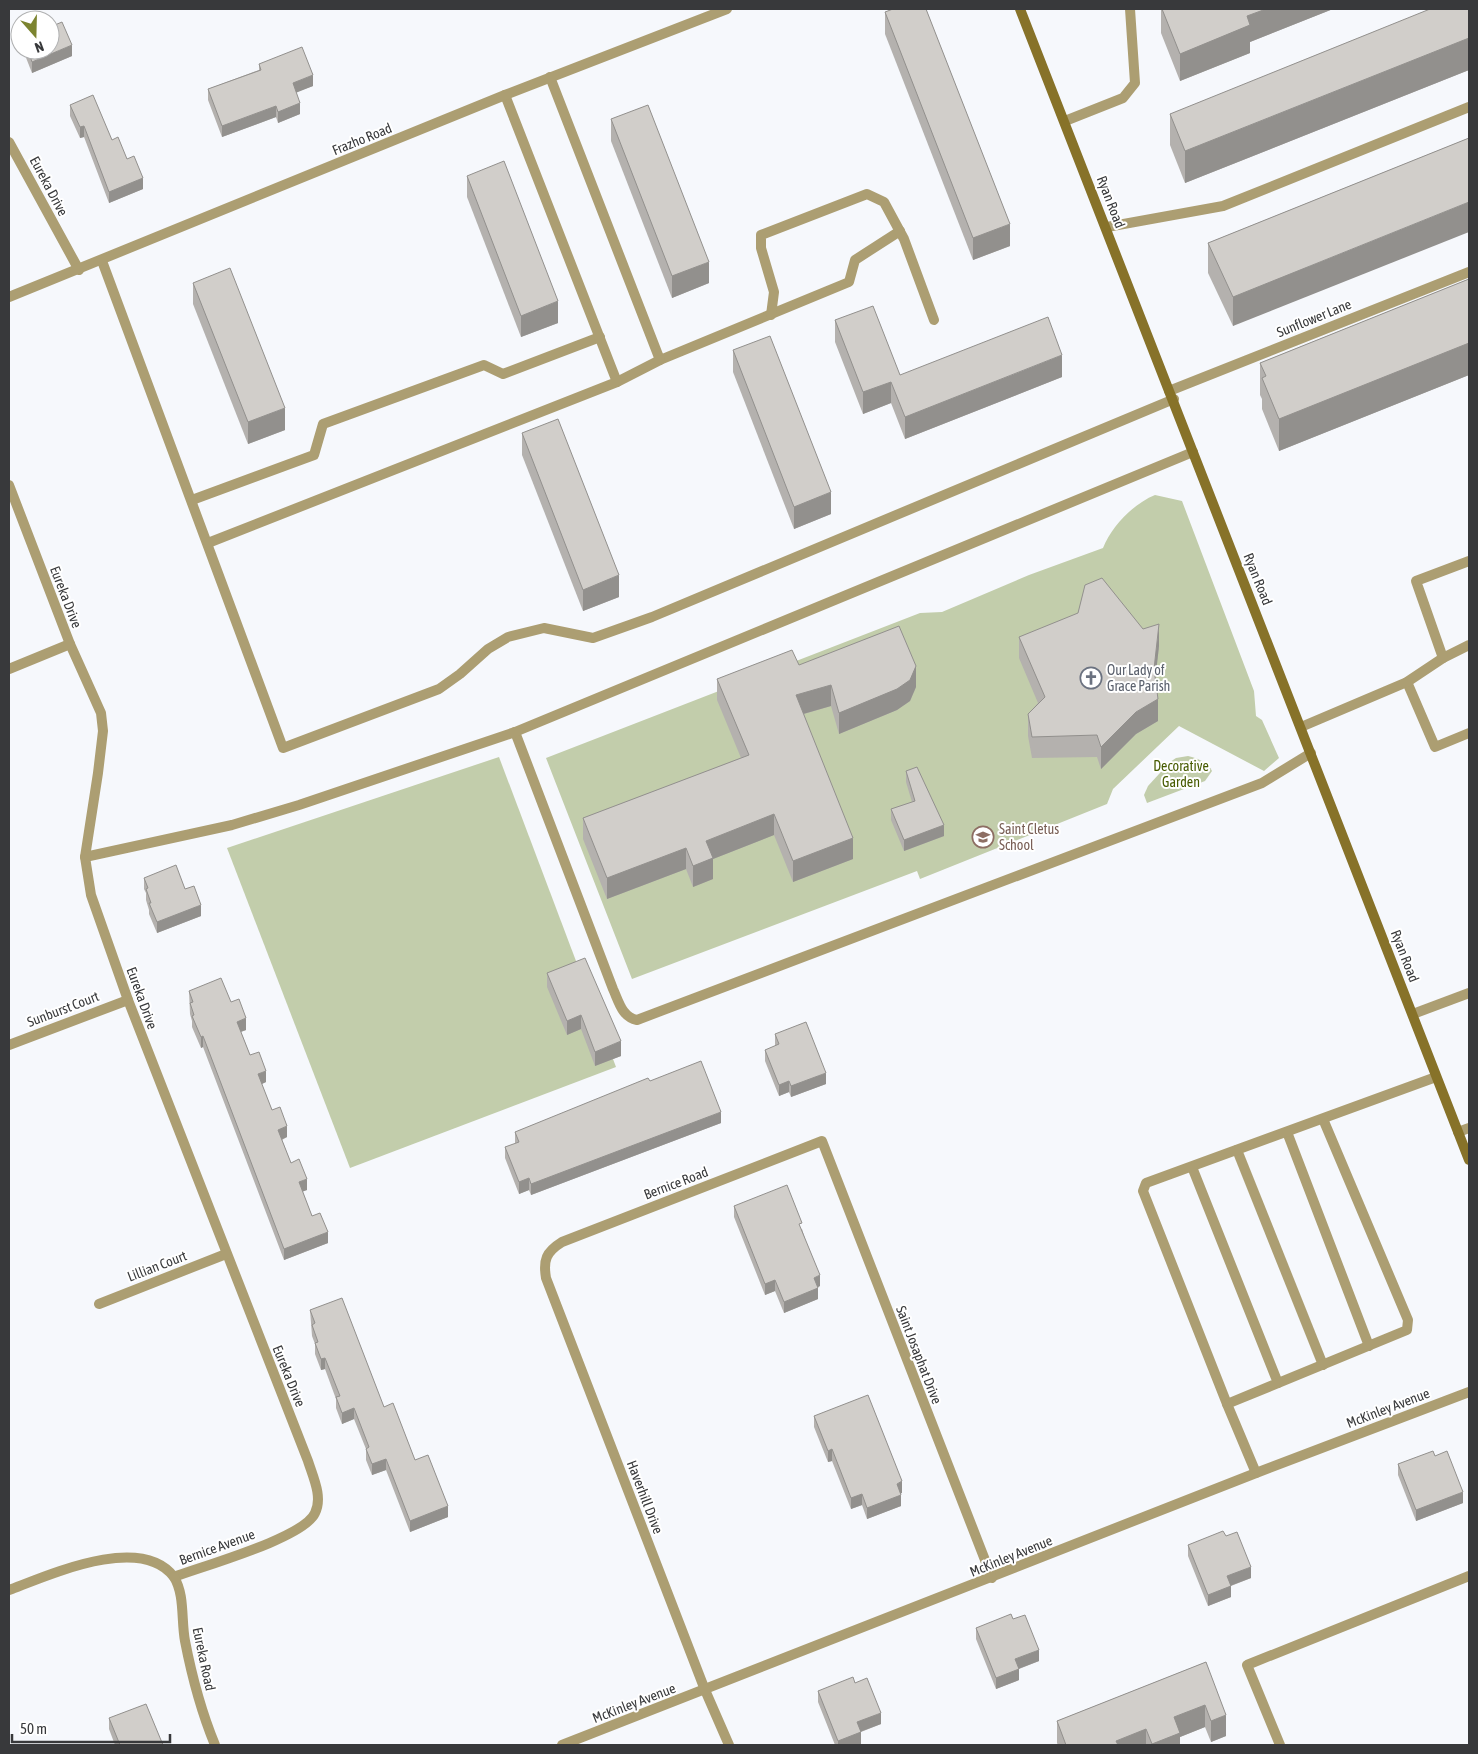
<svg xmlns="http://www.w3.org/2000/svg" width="1478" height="1754" font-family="'Asap Condensed',sans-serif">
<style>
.green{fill:#c2cdab}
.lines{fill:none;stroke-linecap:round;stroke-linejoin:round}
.service{stroke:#ac9e72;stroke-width:10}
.minor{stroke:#ac9e72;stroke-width:10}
.secondary{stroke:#877229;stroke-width:10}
.wall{fill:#b4b1ae}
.shaded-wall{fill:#92908d}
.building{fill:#d1ceca;stroke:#92908d}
.labels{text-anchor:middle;stroke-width:4;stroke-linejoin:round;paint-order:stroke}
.street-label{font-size:14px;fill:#38393b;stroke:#fff}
.worship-label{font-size:14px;fill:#5b616d;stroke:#fff;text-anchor:start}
.park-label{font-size:14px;fill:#475b00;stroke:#fff}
.education-label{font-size:14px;fill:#785e54;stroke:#fff;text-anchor:start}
</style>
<rect width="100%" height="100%" fill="#f6f8fc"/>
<g class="green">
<path d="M1155 495 1182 501 1254 691 1256 716 1262 720 1279 758 1264 771 1179 726 1113 789 1107 804 920 879 917 871 632 979 546 758 920 613 942 612 1029 575 1103 548C1112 526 1133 504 1155 495Z"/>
<path d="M1188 756C1197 758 1208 762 1212 771L1205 781 1147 803 1144 795 1148 786 1170 762 1176 758Z"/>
<polygon points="499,757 616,1067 350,1168 227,848"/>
</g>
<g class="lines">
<g class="service">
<polyline points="550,77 660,360 849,282 855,260 900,231"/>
<polyline points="1065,121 1123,98 1135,83 1130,9"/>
<polyline points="1107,227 1223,206 1469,107"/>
<polyline points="102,261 283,748 439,689 460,674 488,649 508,637 544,628 593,638 652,617 1174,399"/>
<polyline points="771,315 774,292 761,248 761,235 867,194 884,202 904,239 934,320"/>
<polyline points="617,382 660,360"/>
<polyline points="192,500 314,455 323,424 484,365 503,374 600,337"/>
<polyline points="208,543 617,382 505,95"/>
<polyline points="1443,658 1469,645"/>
<polyline points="1407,682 1435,747 1469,733"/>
<polyline points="1301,727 1407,682 1443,658 1416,581 1469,561"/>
<path d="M515 732 613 989C619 1002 622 1017 637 1020L1262 783 1311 753"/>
<polyline points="85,857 232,825 299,805 515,732 1193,452"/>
<polyline points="1287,1132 1369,1346"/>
<polyline points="1458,1132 1469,1128"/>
<polyline points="1237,1150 1323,1365"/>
<polyline points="1192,1167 1278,1383"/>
<polyline points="1227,1404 1143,1191 1146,1183 1436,1077"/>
<polyline points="1256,1473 1227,1404 1407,1330 1408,1320 1323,1119"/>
<polyline points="1280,1745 1247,1665 1469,1576"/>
</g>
<g class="minor">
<polyline points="9,142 79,270"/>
<polyline points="9,297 505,95 727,9"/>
<polyline points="1169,391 1469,272"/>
<path d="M9 485 70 644 101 713 103 731 98 773 85 857 91 895 128 1000 308 1461C313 1477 323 1497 315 1513 304 1538 203 1566 174 1577 141 1533 49 1575 9 1590"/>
<polyline points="9,669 70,644"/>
<polyline points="1413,1014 1469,993"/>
<polyline points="9,1045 128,1000"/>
<polyline points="99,1304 226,1254"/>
<path d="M174 1577C185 1595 181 1620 185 1641 192 1677 201 1711 215 1745"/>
<polyline points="562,1745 1256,1473 1469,1392"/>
<path d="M729 1745 705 1690 546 1278C543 1260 546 1252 562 1242L822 1141 992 1578"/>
</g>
<polyline class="secondary" points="1020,9 1469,1160"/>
</g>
<g class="wall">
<polygon points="1161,9 1333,9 1250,42 1250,53 1180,81 1161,33"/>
<polygon points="1469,9 1469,70 1185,183 1170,145 1170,114"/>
<polygon points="885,12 1010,246 973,260 885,34"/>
<polygon points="23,50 50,50 72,56 32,73"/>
<polygon points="259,64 313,86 296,92 300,114 278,123 276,117 222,137 208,100 208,89 259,70"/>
<polygon points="70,105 112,140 127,159 143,189 109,203 84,137 80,138 70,116"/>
<polygon points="611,119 709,283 672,298 611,141"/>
<polygon points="1469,138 1233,326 1208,273 1208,243"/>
<polygon points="467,176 558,323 521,337 467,197"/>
<polygon points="1469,279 1469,375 1279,451 1262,409 1262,399 1260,395 1260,363"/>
<polygon points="193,283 285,430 248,444 193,304"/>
<polygon points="835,320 900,375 1062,377 905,439 891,403 863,414 835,342"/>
<polygon points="733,350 831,514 794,529 733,372"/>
<polygon points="522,433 619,597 583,611 522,455"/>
<polygon points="1143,629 1159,646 1155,678 1158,721 1136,734 1101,769 1097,757 1032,758 1028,736 1028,714 1038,703 1019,658 1019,637"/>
<polygon points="799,665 916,687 910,701 897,710 839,734 831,706 804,714 853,859 793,882 774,835 713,859 713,879 693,887 686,869 607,899 583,839 583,818 741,758 717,700 717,679"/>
<polygon points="906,771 944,836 904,851 891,820 891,809 912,802 906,782"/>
<polygon points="144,878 185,889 201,916 157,933 149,914 149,910 146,900 146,893 144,889"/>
<polygon points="547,973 621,1056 595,1066 581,1029 567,1035 547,987"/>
<polygon points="189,991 231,1002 246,1030 241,1032 250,1055 266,1082 261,1084 272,1110 287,1137 282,1140 291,1163 307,1190 302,1191 312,1216 328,1243 284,1260 203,1047 201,1048 192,1027 192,1021 190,1014"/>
<polygon points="775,1034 826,1084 791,1097 789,1092 779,1096 765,1061 765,1050 775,1046"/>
<polygon points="650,1081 721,1123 531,1195 529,1190 519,1194 505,1158 505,1147 515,1144 515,1132"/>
<polygon points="734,1206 802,1229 820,1286 818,1287 818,1299 784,1313 775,1291 765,1295 734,1217"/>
<polygon points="310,1310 384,1407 448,1517 410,1532 386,1470 372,1475 366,1460 366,1449 354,1419 342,1424 336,1408 336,1399 325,1369 321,1370 315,1354 315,1344 312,1336"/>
<polygon points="814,1416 902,1493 900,1493 901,1506 867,1519 862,1505 851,1509 832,1461 828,1462 814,1427"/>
<polygon points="1435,1456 1463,1503 1416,1521 1398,1475 1398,1464"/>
<polygon points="1226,1536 1251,1578 1231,1586 1231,1597 1208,1606 1188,1556 1188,1545"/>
<polygon points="1013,1619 1039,1661 1019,1669 1019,1680 996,1689 976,1639 976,1628"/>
<polygon points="1206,1662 1226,1736 1211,1742 1205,1727 1180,1737 1180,1745 1058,1745 1057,1743 1057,1721"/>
<polygon points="855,1683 881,1724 861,1732 861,1744 857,1745 835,1745 818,1702 818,1691"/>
<polygon points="109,1718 163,1745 115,1745 109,1729"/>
</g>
<g class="shaded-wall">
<polygon points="1266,9 1333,9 1250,42 1250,53 1180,81 1180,54 1247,16"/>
<polygon points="1469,38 1469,70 1185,183 1185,151"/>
<polygon points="72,45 72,56 32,73 32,62"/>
<polygon points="313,75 313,86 293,94 293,83"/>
<polygon points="300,103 300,114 278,123 278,112"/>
<polygon points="276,106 276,117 222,137 222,126"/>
<polygon points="84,126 84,137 80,138 80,127"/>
<polygon points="143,178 143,189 109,203 109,192"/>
<polygon points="1469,202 1469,232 1233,326 1233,297"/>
<polygon points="1010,224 1010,246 973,260 973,238"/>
<polygon points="709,262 709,283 672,298 672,276"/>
<polygon points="558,301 558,323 521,337 521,316"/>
<polygon points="1469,343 1469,375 1279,451 1279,419"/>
<polygon points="1062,355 1062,377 905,439 905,417"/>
<polygon points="891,382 891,403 863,414 863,392"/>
<polygon points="285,408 285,430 248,444 248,422"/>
<polygon points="831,492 831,514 794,529 794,507"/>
<polygon points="619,575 619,597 583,611 583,590"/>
<polygon points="1159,624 1159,646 1154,691 1154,669"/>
<polygon points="916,666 916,687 910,701 897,710 839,734 839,713"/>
<polygon points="831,685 831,706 796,716 796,695"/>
<polygon points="1158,699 1158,721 1136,734 1101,769 1101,747 1136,712"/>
<polygon points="774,814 774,835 713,859 713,879 693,887 693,866 706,841"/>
<polygon points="944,825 944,836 904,851 904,840"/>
<polygon points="853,838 853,859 793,882 793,861"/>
<polygon points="686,848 686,869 607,899 607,878"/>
<polygon points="201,905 201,916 157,933 157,922"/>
<polygon points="581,1015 581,1029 567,1035 567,1021"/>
<polygon points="246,1018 246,1030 237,1033 237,1022"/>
<polygon points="203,1036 203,1047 201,1048 201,1037"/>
<polygon points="621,1041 621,1056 595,1066 595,1052"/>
<polygon points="266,1071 266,1082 258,1086 258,1074"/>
<polygon points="826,1073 826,1084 791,1097 791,1086"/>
<polygon points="789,1081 789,1092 779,1096 779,1085"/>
<polygon points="721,1112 721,1123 531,1195 531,1184"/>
<polygon points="287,1126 287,1137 278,1141 278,1130"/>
<polygon points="529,1178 529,1190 519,1194 519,1182"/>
<polygon points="307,1179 307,1190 299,1193 299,1182"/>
<polygon points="328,1232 328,1243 284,1260 284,1249"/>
<polygon points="820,1275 820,1286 814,1289 814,1278"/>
<polygon points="775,1280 775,1291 765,1295 765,1284"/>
<polygon points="818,1288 818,1299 784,1313 784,1302"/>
<polygon points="325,1358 325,1369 321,1370 321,1359"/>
<polygon points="354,1408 354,1419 342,1424 342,1413"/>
<polygon points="832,1449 832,1461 828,1462 828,1451"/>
<polygon points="386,1459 386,1470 372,1475 372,1464"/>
<polygon points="902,1481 902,1493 897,1495 897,1484"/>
<polygon points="1463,1492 1463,1503 1416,1521 1416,1510"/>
<polygon points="862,1494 862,1505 851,1509 851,1498"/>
<polygon points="901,1495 901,1506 867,1519 867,1508"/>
<polygon points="448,1506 448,1517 410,1532 410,1521"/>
<polygon points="1251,1567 1251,1578 1227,1587 1227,1576"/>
<polygon points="1231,1586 1231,1597 1208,1606 1208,1595"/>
<polygon points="1039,1650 1039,1661 1015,1670 1015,1659"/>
<polygon points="1019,1669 1019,1680 996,1689 996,1678"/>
<polygon points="1205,1705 1205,1727 1180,1737 1180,1745 1152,1745 1152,1744 1174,1717"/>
<polygon points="881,1713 881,1724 857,1733 857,1722"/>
<polygon points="1226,1715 1226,1736 1211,1742 1211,1721"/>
<polygon points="1146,1729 1146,1745 1116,1745 1116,1741"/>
<polygon points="861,1732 861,1744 857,1745 838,1745 838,1741"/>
</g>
<g class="building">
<polygon points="893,9 926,9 1010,224 973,238 885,12"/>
<polygon points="1162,9 1266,9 1247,16 1250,25 1180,54"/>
<polygon points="1430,9 1469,9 1469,38 1185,151 1170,114"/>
<polygon points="62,22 72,45 32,62 28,50 50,50 50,27"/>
<polygon points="302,47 313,75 293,83 300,103 278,112 276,106 222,126 208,89 261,70 259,64"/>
<polygon points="93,95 112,140 118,137 127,159 134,156 143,178 109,192 84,126 80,127 70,105"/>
<polygon points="648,105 709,262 672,276 611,119"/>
<polygon points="1469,138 1469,202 1233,297 1208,243"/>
<polygon points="504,161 558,301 521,316 467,176"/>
<polygon points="230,268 285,408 248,422 193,283"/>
<polygon points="1469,279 1469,343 1279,419 1262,378 1266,376 1260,363"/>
<polygon points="873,306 900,375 1048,317 1062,355 905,417 891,382 863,392 835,320"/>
<polygon points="770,336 831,492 794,507 733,350"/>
<polygon points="558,419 619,575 583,590 522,433"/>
<polygon points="1102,578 1143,629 1159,624 1154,669 1158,699 1136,712 1101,747 1097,735 1032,737 1028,714 1045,697 1019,637 1078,613 1085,585"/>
<polygon points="899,626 916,666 910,680 897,689 839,713 831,685 796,695 853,838 793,861 774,814 706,841 713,858 693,866 686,848 607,878 583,818 749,755 717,679 792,650 799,665"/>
<polygon points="917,767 944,825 904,840 891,809 915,801 906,771"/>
<polygon points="176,865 185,889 194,886 201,905 157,922 149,903 151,903 146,889 148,888 144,878"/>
<polygon points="585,958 621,1041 595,1052 581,1015 567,1021 547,973"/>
<polygon points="221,978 231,1002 239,999 246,1018 237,1022 250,1055 259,1052 266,1071 258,1074 272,1110 280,1107 287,1126 278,1130 291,1163 299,1159 307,1179 299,1182 312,1216 320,1213 328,1232 284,1249 203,1036 201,1037 192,1016 194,1015 190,1003 193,1002 189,991"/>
<polygon points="806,1022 826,1073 791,1086 789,1081 779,1085 765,1050 779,1044 775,1034"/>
<polygon points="701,1061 721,1112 531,1184 529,1178 519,1182 505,1147 519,1142 515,1132 648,1078 650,1081"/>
<polygon points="787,1185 802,1223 799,1224 820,1275 814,1278 818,1288 784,1302 775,1280 765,1284 734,1206"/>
<polygon points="342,1298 384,1407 393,1403 415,1460 428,1455 448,1506 410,1521 386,1459 372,1464 366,1449 369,1447 354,1408 342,1413 336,1397 340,1396 325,1358 321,1359 315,1343 318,1342 312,1325 315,1323 310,1310"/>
<polygon points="868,1395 902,1481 897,1484 901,1495 867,1508 862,1494 851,1498 832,1449 828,1451 814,1416"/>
<polygon points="1433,1451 1435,1456 1447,1451 1463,1492 1416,1510 1398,1464"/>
<polygon points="1223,1531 1226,1536 1237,1532 1251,1567 1227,1576 1231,1586 1208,1595 1188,1545"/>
<polygon points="1011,1614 1013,1619 1025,1615 1039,1650 1015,1659 1019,1669 996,1678 976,1628"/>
<polygon points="1206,1662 1226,1715 1211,1721 1205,1705 1174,1717 1180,1733 1152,1744 1146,1729 1116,1741 1118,1745 1066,1745 1057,1721"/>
<polygon points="853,1677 855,1683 867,1678 881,1713 857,1722 861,1732 838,1741 818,1691"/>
<polygon points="146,1704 163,1745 120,1745 109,1718"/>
</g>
<defs>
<g id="church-ring" transform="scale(1.125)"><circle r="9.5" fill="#fff" stroke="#6b7280" stroke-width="1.5"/><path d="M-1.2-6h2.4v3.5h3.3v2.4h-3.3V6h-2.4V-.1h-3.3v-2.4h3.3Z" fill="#6b7280"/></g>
<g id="school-ring" transform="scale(1.125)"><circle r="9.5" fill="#fff" stroke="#8d6e63" stroke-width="1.5"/><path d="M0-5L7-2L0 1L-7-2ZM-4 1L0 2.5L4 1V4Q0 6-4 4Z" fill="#8d6e63"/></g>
</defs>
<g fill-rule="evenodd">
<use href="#church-ring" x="1091" y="678"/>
<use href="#school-ring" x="983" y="837"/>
</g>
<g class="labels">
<g class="street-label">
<text transform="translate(362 139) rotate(-22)" y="5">Frazho Road</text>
<text transform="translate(49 186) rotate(62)" y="5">Eureka Drive</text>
<text transform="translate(1111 202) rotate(69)" y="5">Ryan Road</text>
<text transform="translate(1314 318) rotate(-22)" y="5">Sunflower Lane</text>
<text transform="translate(1258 579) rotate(68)" y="5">Ryan Road</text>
<text transform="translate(66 597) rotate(69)" y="5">Eureka Drive</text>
<text transform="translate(1405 956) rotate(69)" y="5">Ryan Road</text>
<text transform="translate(142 998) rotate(70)" y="5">Eureka Drive</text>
<text transform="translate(63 1009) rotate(-21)" y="5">Sunburst Court</text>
<text transform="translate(676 1183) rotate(-21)" y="5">Bernice Road</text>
<text transform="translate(157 1266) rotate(-21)" y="5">Lillian Court</text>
<text transform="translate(919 1355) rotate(69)" y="5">Saint Josaphat Drive</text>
<text transform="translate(289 1376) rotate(68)" y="5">Eureka Drive</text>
<text transform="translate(1388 1408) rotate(-21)" y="5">McKinley Avenue</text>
<text transform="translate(645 1497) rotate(69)" y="5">Haverhill Drive</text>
<text transform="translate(217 1547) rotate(-20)" y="5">Bernice Avenue</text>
<text transform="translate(1011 1556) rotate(-22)" y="5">McKinley Avenue</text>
<text transform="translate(204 1659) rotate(78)" y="5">Eureka Road</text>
<text transform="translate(634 1703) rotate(-21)" y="5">McKinley Avenue</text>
</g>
<g class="worship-label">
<text x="1107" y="675">Our Lady of<tspan x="1107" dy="16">Grace Parish</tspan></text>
</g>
<g class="park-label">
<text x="1181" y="771">Decorative<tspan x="1181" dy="16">Garden</tspan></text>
</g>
<g class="education-label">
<text x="999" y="834">Saint Cletus<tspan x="999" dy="16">School</tspan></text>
</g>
</g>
<rect width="1478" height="1754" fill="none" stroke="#38393b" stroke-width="20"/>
<g transform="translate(35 35) rotate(160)"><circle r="24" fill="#ffffff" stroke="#afb0b1"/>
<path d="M0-4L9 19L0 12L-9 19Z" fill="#7c8430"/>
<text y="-8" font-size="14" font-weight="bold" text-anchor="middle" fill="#38393b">N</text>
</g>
<path d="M12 1734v8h158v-8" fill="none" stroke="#38393b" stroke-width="2.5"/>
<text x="20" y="1734" font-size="15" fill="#38393b" stroke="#ffffff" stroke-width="4" paint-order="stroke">50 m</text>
</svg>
